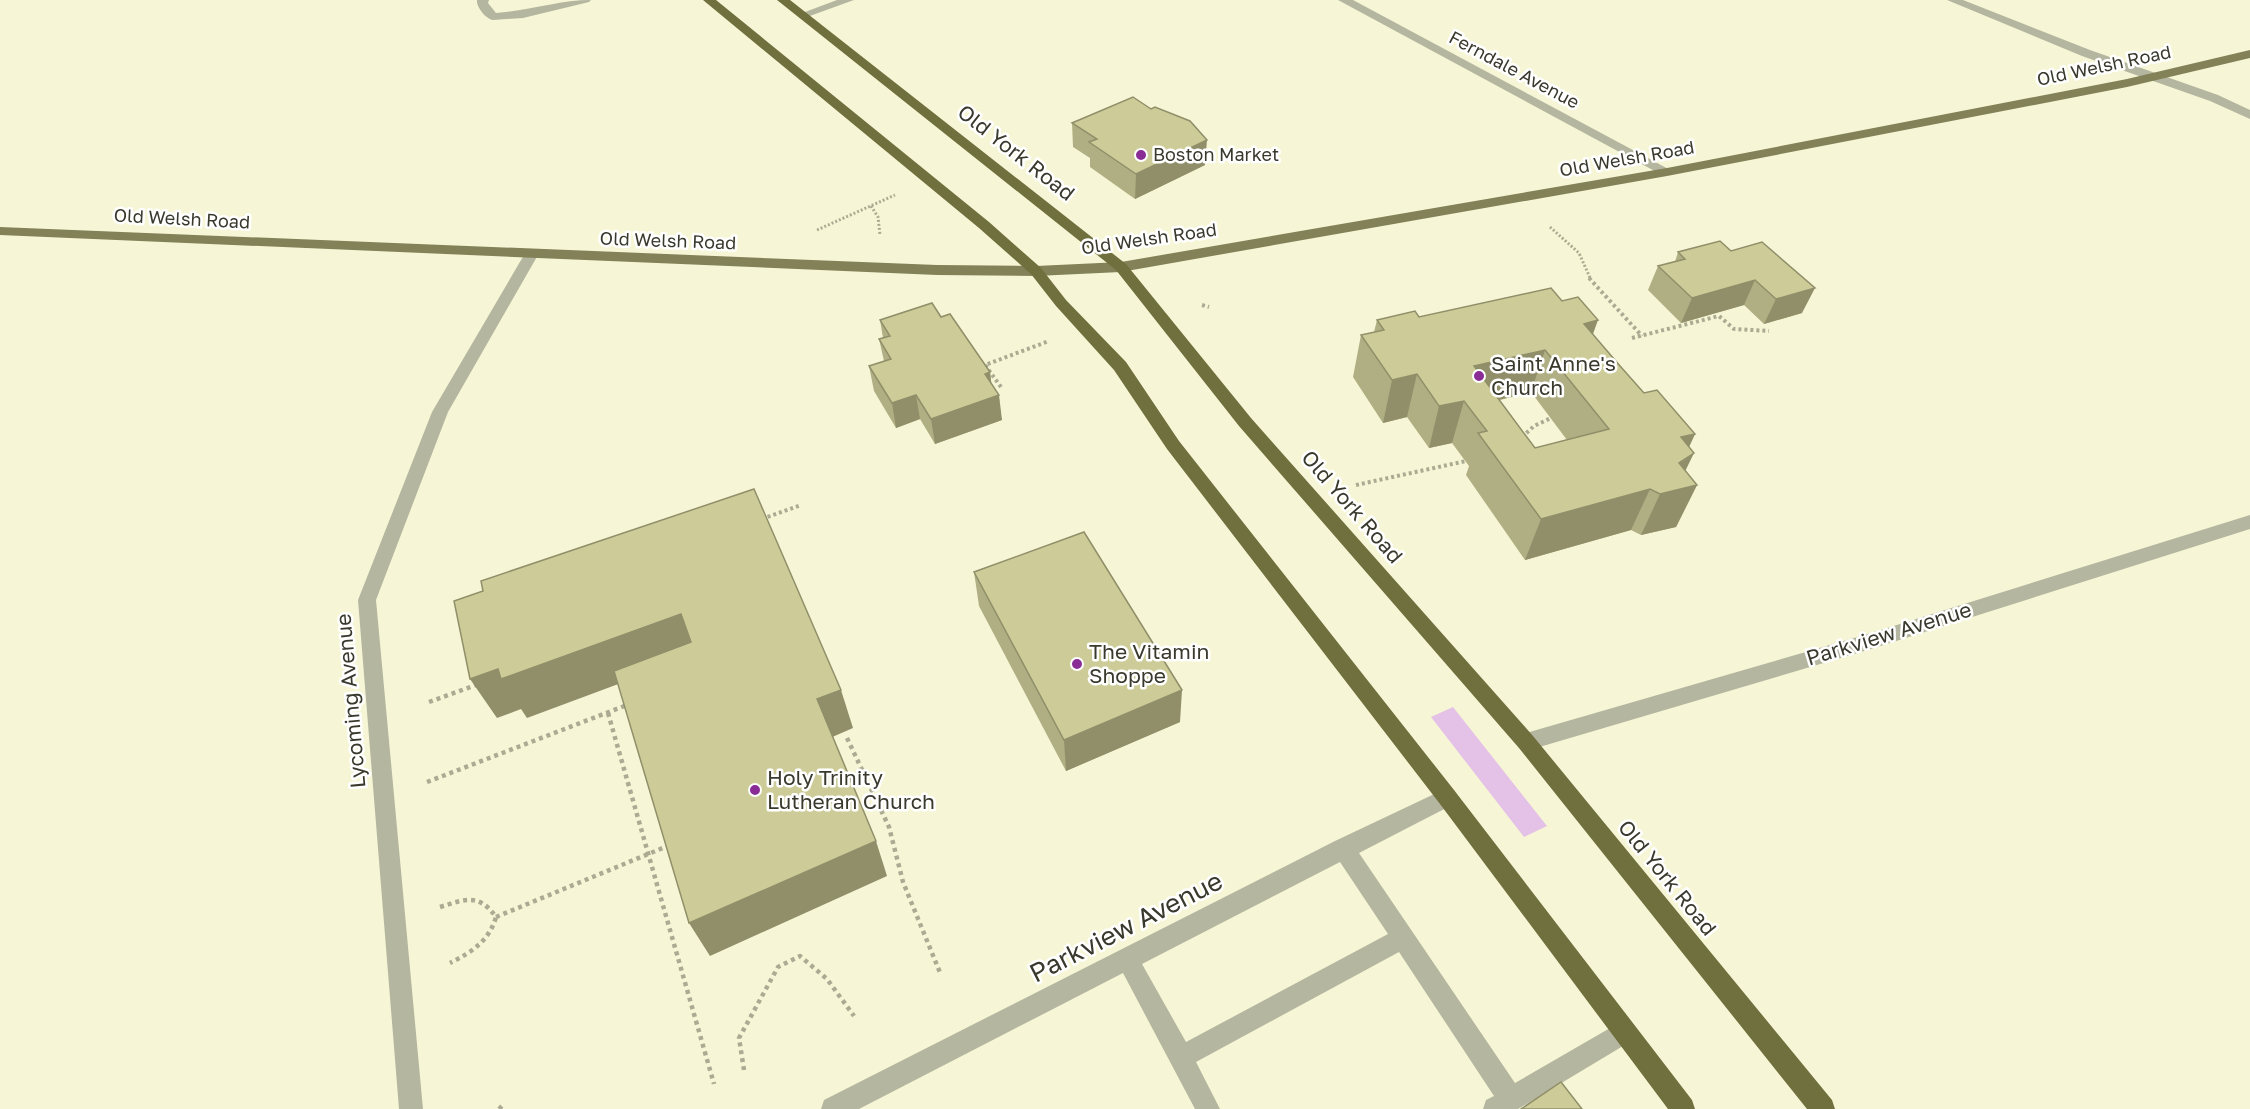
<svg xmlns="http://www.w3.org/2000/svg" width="2250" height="1109" font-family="'Golos Text',sans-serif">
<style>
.green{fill:#e4c1e7}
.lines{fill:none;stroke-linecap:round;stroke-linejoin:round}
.path-far2{stroke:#abab93;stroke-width:3;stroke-dasharray:2 2;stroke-linecap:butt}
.path-far1{stroke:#abab93;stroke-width:4;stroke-dasharray:3 3;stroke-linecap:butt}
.path{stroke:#abab93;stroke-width:4.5;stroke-dasharray:4 4;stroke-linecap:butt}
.minor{fill:#b5b69f;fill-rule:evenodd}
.major{fill:#828158;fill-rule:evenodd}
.highway{fill:#706f3e;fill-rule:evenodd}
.wall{fill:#b0af83;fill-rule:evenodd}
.shaded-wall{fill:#908f6a}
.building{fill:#cdcc98;stroke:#908f6a;stroke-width:1.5;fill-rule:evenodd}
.poi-dot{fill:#8a2c96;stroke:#fff;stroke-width:2}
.labels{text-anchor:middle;stroke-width:5;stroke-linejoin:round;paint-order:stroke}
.far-street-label{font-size:18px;fill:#39392d;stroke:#fff}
.far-poi-label{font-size:18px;fill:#39392d;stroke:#fff;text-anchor:start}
.street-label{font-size:21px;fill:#39392d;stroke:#fff}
.poi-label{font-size:21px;fill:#39392d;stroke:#fff;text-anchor:start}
.near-street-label{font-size:26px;fill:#39392d;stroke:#fff}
</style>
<rect width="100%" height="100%" fill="#f6f6d6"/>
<polygon class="green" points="1453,707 1547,826 1524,837 1431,717"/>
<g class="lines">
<g class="path-far2">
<polyline points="871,206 878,217 880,235"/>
<polyline points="1550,227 1579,253 1591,280"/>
<polyline points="817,230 895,195"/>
</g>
<g class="path-far1">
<polyline points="1589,278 1642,336"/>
<polyline points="1202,305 1209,307"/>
<polyline points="1632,338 1719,316 1734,329 1769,331"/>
<polyline points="1001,387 985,365 1049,341"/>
<polyline points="1522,437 1534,426 1551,418"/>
<polyline points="1356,485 1466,461"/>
<polyline points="762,519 801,505"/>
</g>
<g class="path">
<polyline points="429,702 476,685"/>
<polyline points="608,713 714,1084"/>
<polyline points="847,738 889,827 903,882 941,975"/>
<polyline points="427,782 627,705"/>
<path d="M440 907C465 899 479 893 496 917 489 941 472 952 450 963"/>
<polyline points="496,917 670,845"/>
<polyline points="744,1070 739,1038 778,967 800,956 827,979 854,1016"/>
<polyline points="499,1109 504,1104"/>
</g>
<g class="minor">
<path d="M477 0H489L488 3 496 13C528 11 559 0 591 0L589 2 523 18 493 20C486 19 476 7 477 0Z"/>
<polygon points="837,0 854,0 807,17 799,17 797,15"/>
<polygon points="1338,0 1353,0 1674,172 1672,175 1662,175"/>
<polygon points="1947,0 1963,0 2090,50 2218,95 2250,110 2250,119 2210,101 2082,56"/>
<polygon points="531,251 538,255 448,412 376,600 423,1109 399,1109 358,600 432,412 524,255"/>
<polygon points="2250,515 2250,529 1871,649 1526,751 1519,748 1516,742 1519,736 1526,733 1871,633"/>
<path d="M1447 788 1454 790 1457 797 1454 804 1359 853 1515 1083 1617 1024 1625 1020 1633 1024 1637 1032 1633 1040 1518 1109H1483L1486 1100 1494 1096 1399 952 1196 1062 1220 1109H1195L1123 973 859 1109H821L824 1100 1335 841ZM1340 862 1388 934 1186 1042 1142 964Z"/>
</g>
<polygon class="major" points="2250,50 2250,58 2127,87 1667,176 1121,272 1036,276 937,275 0,235 0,227 937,265 1036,266 1121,262 1667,168 2127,79"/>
<g class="highway">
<polygon points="703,0 716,0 989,222 1041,268 1066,300 1126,362 1179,441 1454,790 1692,1100 1695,1109 1668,1109 1440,804 1167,449 1114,370 1056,306 1031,274 979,228"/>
<polygon points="777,0 790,0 1126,264 1251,418 1533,736 1832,1100 1835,1109 1807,1109 1519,748 1239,426 1116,270"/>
</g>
</g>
<g class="wall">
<polygon points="1072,123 1205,165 1135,199 1090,167 1090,158 1073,147"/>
<polygon points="1720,241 1802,313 1764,324 1744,305 1681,323 1648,290 1658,266 1675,262 1678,252"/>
<path d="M1562 301 1593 334 1644 393 1695 434 1689 447 1685 471 1697 485 1676 527 1641 535 1631 530 1525 560 1466 475 1469 466 1452 443 1429 448 1407 417 1383 423 1353 377 1361 335 1374 332 1377 320 1419 317ZM1531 392 1567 440 1535 448 1500 400Z"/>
<polygon points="941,317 990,372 991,384 1002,420 935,444 920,419 896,428 874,391 869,366 884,361 879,339 883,338 880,320"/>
<polygon points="974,572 1180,722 1066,771 979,606"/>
</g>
<g class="shaded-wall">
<polygon points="1207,140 1205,165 1135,199 1136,174"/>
<polygon points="1755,280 1744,305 1681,323 1692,298"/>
<polygon points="1815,288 1802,313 1764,324 1776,299"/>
<polygon points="1598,320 1583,362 1584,324"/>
<polygon points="1545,350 1531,392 1469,407 1474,366"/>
<polygon points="990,372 993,397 985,374"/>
<polygon points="1417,374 1407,417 1383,423 1392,380"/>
<polygon points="916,395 920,419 896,428 892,403"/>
<polygon points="999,395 1002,420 935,444 931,419"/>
<polygon points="1464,401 1452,443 1429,448 1439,406"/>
<polygon points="1695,434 1682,462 1694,453 1676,490 1697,485 1676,527 1641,535 1660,494 1681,437"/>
<polygon points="1650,489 1631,530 1525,560 1541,519"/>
<polygon points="681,614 699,654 527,718 521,709 497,718 470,679 498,669"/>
<polygon points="841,690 853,728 830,738 817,699"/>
<polygon points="1182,690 1180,722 1066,771 1064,740"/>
<polygon points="876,841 887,876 710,956 689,923"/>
</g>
<g class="building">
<polygon points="1133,97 1151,109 1155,107 1190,121 1207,140 1136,174 1089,142 1097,139 1072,123"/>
<polygon points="1720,241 1731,251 1762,242 1815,288 1776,299 1755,280 1692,298 1658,266 1685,259 1678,252"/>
<path d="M1551 288 1562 301 1578 297 1598 320 1584 324 1620 366 1644 393 1657 390 1695 434 1681 437 1694 453 1679 463 1697 485 1660 494 1650 489 1541 519 1478 433 1487 431 1464 401 1439 406 1417 374 1392 380 1361 335 1384 330 1377 320 1415 311 1419 317ZM1545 350 1609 429 1535 448 1474 366Z"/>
<polygon points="932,303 941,317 950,314 990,372 985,374 999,395 931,419 916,395 892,403 869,366 891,359 879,339 890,336 880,320"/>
<polygon points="754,489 841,690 817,699 876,841 689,923 614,671 691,642 681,614 501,679 498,669 470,679 454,601 483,591 481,581"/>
<polygon points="1084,532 1182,690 1064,740 974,572"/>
<polygon points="1561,1082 1582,1109 1521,1109"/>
</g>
<g class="poi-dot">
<circle cx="1141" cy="155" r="6"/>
<circle cx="1479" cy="376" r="6"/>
<circle cx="1077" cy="664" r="6"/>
<circle cx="755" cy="790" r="6"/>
</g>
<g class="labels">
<g class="far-street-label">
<text transform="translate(2104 66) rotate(-12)" y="6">Old Welsh Road</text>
<text transform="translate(1514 70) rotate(28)" y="6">Ferndale Avenue</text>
<text transform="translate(1627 159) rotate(-10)" y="6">Old Welsh Road</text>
<text transform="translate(182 219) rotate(3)" y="6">Old Welsh Road</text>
<text transform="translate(1149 239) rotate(-8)" y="6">Old Welsh Road</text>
<text transform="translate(668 241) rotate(2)" y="6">Old Welsh Road</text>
</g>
<g class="far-poi-label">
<text x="1153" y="161">Boston Market</text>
</g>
<g class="street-label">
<text transform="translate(1016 153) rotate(38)" y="7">Old York Road</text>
<text transform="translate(1352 507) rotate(49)" y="7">Old York Road</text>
<text transform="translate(1889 634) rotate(-17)" y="7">Parkview Avenue</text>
<text transform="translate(351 701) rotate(-95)" y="7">Lycoming Avenue</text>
<text transform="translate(1667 878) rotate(51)" y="7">Old York Road</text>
</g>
<g class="poi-label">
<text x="1491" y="371">Saint Anne's<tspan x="1491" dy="24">Church</tspan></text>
<text x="1089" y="659">The Vitamin<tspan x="1089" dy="24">Shoppe</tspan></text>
<text x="767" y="785">Holy Trinity<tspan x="767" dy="24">Lutheran Church</tspan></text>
</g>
<g class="near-street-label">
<text transform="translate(1126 927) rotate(-27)" y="9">Parkview Avenue</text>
</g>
</g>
</svg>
